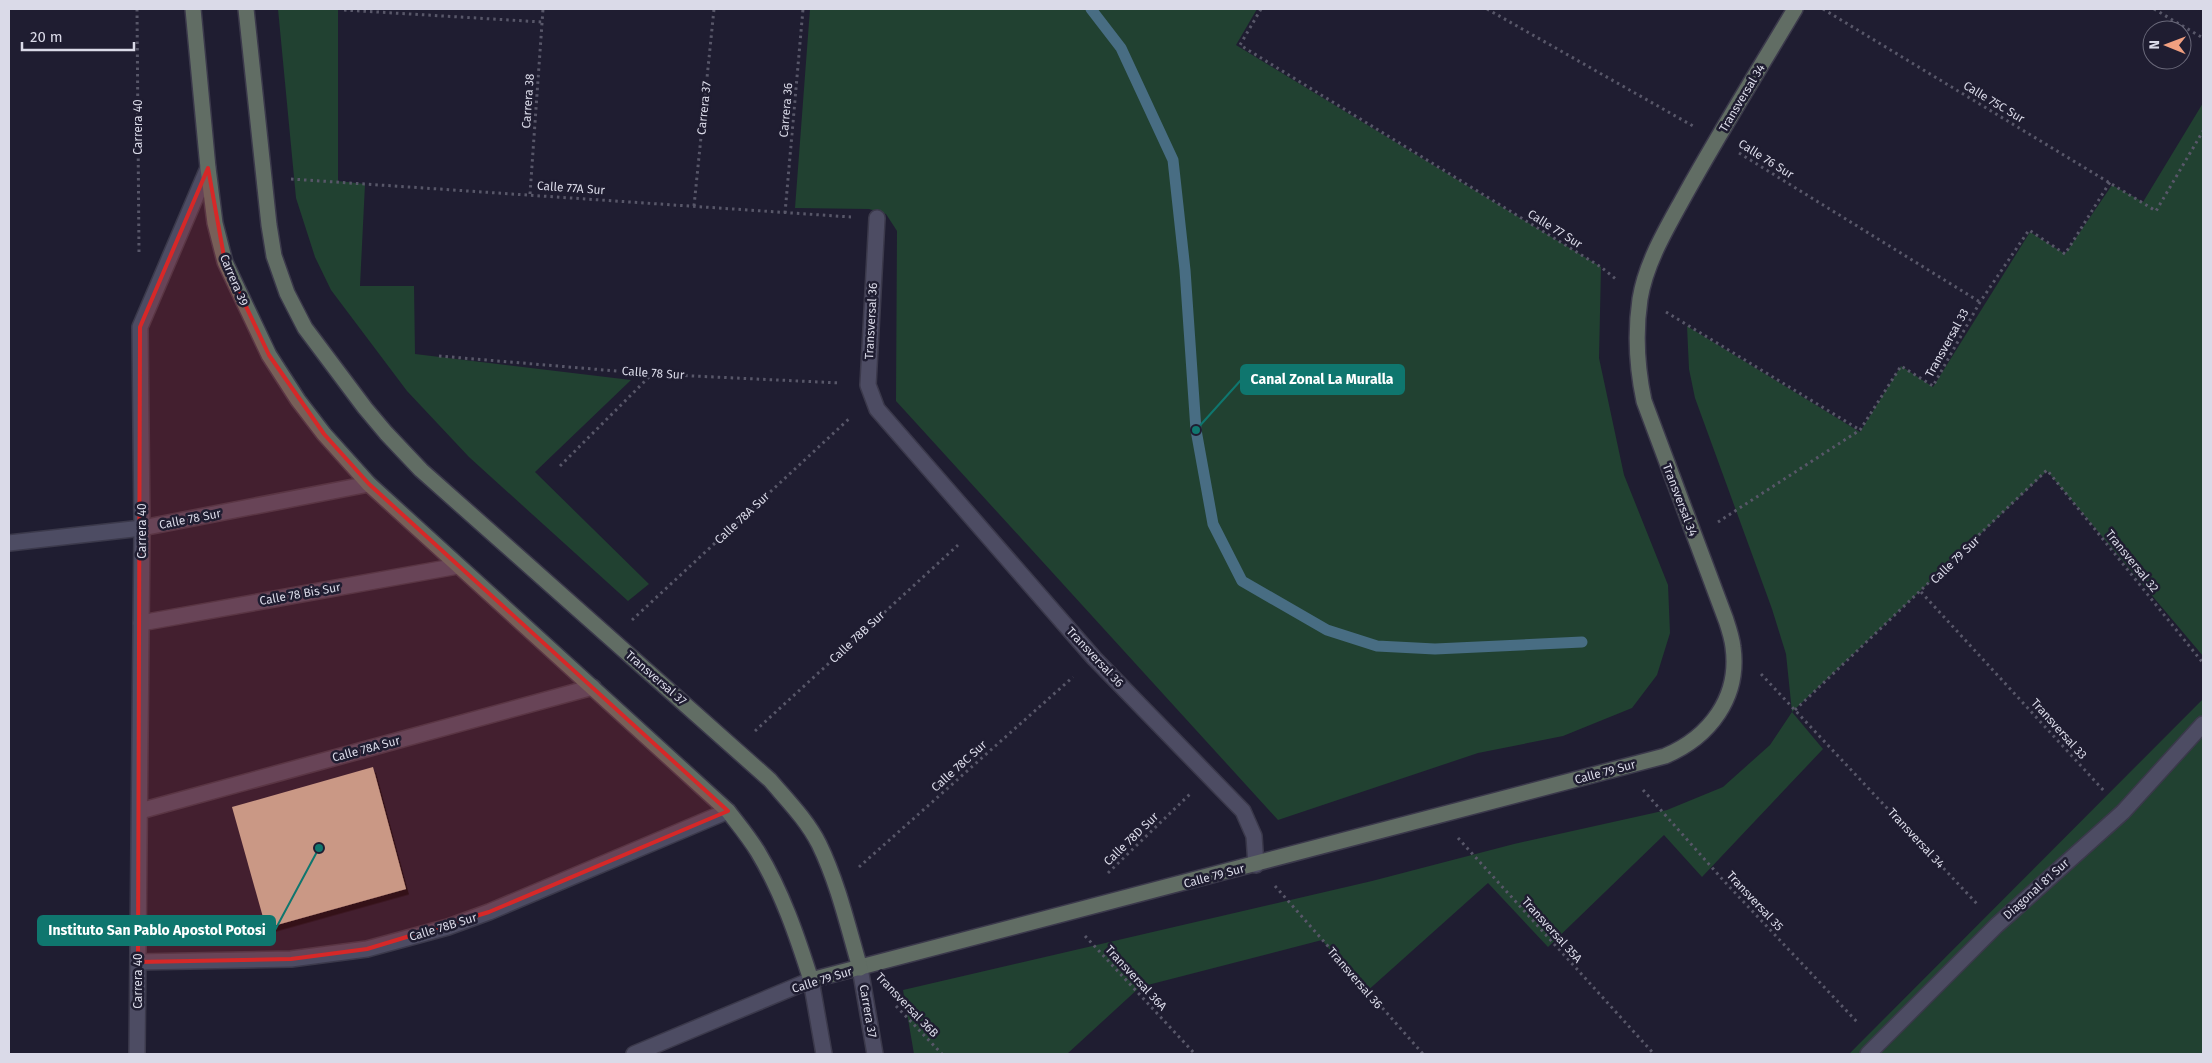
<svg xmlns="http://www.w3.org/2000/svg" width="2212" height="1063" font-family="'Fira Sans',sans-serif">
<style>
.green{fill:#214131}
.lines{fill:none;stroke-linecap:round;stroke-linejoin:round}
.stream{stroke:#486d83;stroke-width:11}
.building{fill:#c7b49d;filter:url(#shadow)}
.street-casing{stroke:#3b394b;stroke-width:18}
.secondary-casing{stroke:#3b394b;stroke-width:18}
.path{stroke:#585769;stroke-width:3;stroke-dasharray:2.5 4;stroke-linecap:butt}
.street{stroke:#4d4c63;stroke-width:15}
.secondary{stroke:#616d64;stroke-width:15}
.marked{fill:#d62828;fill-opacity:0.2;stroke:#d62828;stroke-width:4;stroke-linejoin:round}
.labels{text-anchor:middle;stroke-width:5;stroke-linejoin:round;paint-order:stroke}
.street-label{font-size:12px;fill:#dadae8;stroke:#1f1d31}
.leader{fill:none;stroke:#0f766e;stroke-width:2}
.callout-dot{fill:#0f766e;stroke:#1f1d31;stroke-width:2}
.callout{fill:#0f766e;stroke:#0f766e;stroke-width:2}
.callout-label{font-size:14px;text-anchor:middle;font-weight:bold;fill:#fff}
</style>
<defs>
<filter id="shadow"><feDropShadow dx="3" dy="5.5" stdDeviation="0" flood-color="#0009"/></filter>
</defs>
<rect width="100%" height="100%" fill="#1f1d31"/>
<g class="green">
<polygon points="278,9 338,9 338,181 365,184 360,286 414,286 415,354 631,380 535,472 649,584 628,601 469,457 407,391 331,290 315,257 296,198"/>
<polygon points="810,9 1257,9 1236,45 1601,267 1599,358 1624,475 1668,585 1670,633 1657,675 1632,708 1563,736 1478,753 1278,820 896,401 897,231 886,214 869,209 795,208"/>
<polygon points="2203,103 2203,656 2047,471 1792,712 1823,749 1702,877 1664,835 1548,947 1488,883 1365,993 1322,940 1140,987 1067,1054 914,1054 903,990 1372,881 1514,844 1667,810 1723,787 1770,745 1792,712 1786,654 1772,609 1695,398 1689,369 1687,326 1860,432 1901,366 1933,387 2030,232 2065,254 2112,185 2143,202"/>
<polygon points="2203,699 2203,1054 1849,1054 1858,1045"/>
</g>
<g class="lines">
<polyline class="stream" points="1091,9 1121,48 1173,160 1185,270 1196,430 1213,524 1242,581 1327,630 1377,646 1435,649 1582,642"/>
</g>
<polygon class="building" points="373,767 406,889 266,928 232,807"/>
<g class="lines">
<g class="street-casing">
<g id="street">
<polyline points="877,218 868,385 877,409 1094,658 1243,811 1254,836 1256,865"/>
<polyline points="9,543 142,528 369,484"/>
<polyline points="141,623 458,566"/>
<polyline points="140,811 593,687"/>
<polyline points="138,962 291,959 367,949 448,927 489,912 728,811"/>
<polyline points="860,968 875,1054"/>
<polyline points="137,1054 142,528 140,327 208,168"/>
<polyline points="634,1054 811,980 824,1054"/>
<polyline points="1868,1054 1997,925 2123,812 2203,724"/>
</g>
</g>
<g class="secondary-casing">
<g id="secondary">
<path d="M193 9 208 168 215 223 225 262 269 355 298 400 324 434 369 484 728 811C738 824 749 837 758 852 782 892 797 936 811 980L1665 756C1710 737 1740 697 1733 647 1732 638 1729 629 1726 620L1644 401C1637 368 1635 333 1640 299 1646 262 1667 228 1685 195 1720 132 1758 71 1795 9"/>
<path d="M246 9 269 225 274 256 287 293 305 328 365 408 386 433 421 470 770 780C787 800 807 820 819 844 838 883 848 927 860 968"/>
</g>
</g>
<g class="path">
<polyline points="137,9 139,254"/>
<polyline points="1261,9 1240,45 1601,267 1617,280"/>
<polyline points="1487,9 1693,126"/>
<polyline points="1823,9 2156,211 2203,131"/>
<polyline points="2154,9 2203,38"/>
<polyline points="344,10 542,22"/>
<polyline points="1739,153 1980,302"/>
<polyline points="291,179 851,217"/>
<polyline points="530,194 543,9"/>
<polyline points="694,206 714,9"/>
<polyline points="785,213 803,9"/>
<polyline points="1666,312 1860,430"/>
<polyline points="439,356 652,374 840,383"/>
<polyline points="560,466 652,374"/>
<polyline points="1718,522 1860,430 1901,366 1933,386 1980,302 2029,230 2065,254 2110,182"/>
<polyline points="1921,592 2105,792"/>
<polyline points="632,620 851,417"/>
<polyline points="1761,674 1979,906"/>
<polyline points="1795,710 2047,470 2203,663"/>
<polyline points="755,731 958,545"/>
<polyline points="1643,790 1723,880 1859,1024"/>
<polyline points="1458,838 1654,1054"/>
<polyline points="859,867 1073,677"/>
<polyline points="1108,873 1190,794"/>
<polyline points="1275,886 1423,1054"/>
<polyline points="1085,936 1195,1054"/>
<polyline points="896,1006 942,1054"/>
</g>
<use href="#street" class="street"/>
<use href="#secondary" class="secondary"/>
</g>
<path class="marked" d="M208 168 225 262 269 355 324 434 369 484 728 811 489 912 367 949 291 959 138 962 140 327Z"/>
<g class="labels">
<g class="street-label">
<text transform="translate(1742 98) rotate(-59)" y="4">Transversal 34</text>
<text transform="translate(528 101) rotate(-86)" y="4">Carrera 38</text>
<text transform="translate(1994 102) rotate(31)" y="4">Calle 75C Sur</text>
<text transform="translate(704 108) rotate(-84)" y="4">Carrera 37</text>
<text transform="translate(786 110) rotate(-85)" y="4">Carrera 36</text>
<text transform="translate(138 127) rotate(-90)" y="4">Carrera 40</text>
<text transform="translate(1766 159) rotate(32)" y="4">Calle 76 Sur</text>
<text transform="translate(571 188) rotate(4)" y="4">Calle 77A Sur</text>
<text transform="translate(1555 229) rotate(32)" y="4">Calle 77 Sur</text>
<text transform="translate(234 280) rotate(67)" y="4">Carrera 39</text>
<text transform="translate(871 321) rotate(-87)" y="4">Transversal 36</text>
<text transform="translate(1947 343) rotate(-61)" y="4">Transversal 33</text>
<text transform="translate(653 373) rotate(4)" y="4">Calle 78 Sur</text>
<text transform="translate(1680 500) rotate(69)" y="4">Transversal 34</text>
<text transform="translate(742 518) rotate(-43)" y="4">Calle 78A Sur</text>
<text transform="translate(190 519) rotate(-11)" y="4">Calle 78 Sur</text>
<text transform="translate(142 531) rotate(-90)" y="4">Carrera 40</text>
<text transform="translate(1955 560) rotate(-44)" y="4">Calle 79 Sur</text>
<text transform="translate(2132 561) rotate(51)" y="4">Transversal 32</text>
<text transform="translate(300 594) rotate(-10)" y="4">Calle 78 Bis Sur</text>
<text transform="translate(857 637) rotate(-43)" y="4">Calle 78B Sur</text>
<text transform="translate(1095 657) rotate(47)" y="4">Transversal 36</text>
<text transform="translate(656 678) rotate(41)" y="4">Transversal 37</text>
<text transform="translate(2059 729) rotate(48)" y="4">Transversal 33</text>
<text transform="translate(366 749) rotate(-15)" y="4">Calle 78A Sur</text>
<text transform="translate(959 766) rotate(-42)" y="4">Calle 78C Sur</text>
<text transform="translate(1605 772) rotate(-15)" y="4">Calle 79 Sur</text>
<text transform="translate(1916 838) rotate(47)" y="4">Transversal 34</text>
<text transform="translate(1131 839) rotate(-44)" y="4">Calle 78D Sur</text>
<text transform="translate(1214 876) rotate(-15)" y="4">Calle 79 Sur</text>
<text transform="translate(2036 889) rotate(-42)" y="4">Diagonal 81 Sur</text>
<text transform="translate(1755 901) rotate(47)" y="4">Transversal 35</text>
<text transform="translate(443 927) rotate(-17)" y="4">Calle 78B Sur</text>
<text transform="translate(1552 930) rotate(48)" y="4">Transversal 35A</text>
<text transform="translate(1136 978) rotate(47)" y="4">Transversal 36A</text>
<text transform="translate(1355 978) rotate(49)" y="4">Transversal 36</text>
<text transform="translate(822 980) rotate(-17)" y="4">Calle 79 Sur</text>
<text transform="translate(138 981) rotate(-90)" y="4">Carrera 40</text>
<text transform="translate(907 1005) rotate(46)" y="4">Transversal 36B</text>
<text transform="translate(868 1011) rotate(80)" y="4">Carrera 37</text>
</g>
</g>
<path class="leader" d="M1196 430L1241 380M319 848L275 930"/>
<g class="callout-dot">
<circle cx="1196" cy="430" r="5"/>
<circle cx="319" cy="848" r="5"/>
</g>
<g class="callout">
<rect x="1241" y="365" width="163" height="29" rx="5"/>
<rect x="38" y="916" width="237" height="29" rx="5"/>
</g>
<g class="callout-label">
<text x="1322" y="384">Canal Zonal La Muralla</text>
<text x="157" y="935">Instituto San Pablo Apostol Potosi</text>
</g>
<rect width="2212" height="1063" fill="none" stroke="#dadae8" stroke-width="20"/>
<g transform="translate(2167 45) rotate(271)"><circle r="24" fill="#1f1d31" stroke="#6a697a"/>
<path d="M0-4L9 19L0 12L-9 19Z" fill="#f2a080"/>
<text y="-8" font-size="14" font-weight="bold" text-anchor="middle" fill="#dadae8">N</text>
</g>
<path d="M22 42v8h112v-8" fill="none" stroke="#dadae8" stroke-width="2.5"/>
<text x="30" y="42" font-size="15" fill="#dadae8" stroke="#1f1d31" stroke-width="4" paint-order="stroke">20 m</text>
</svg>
